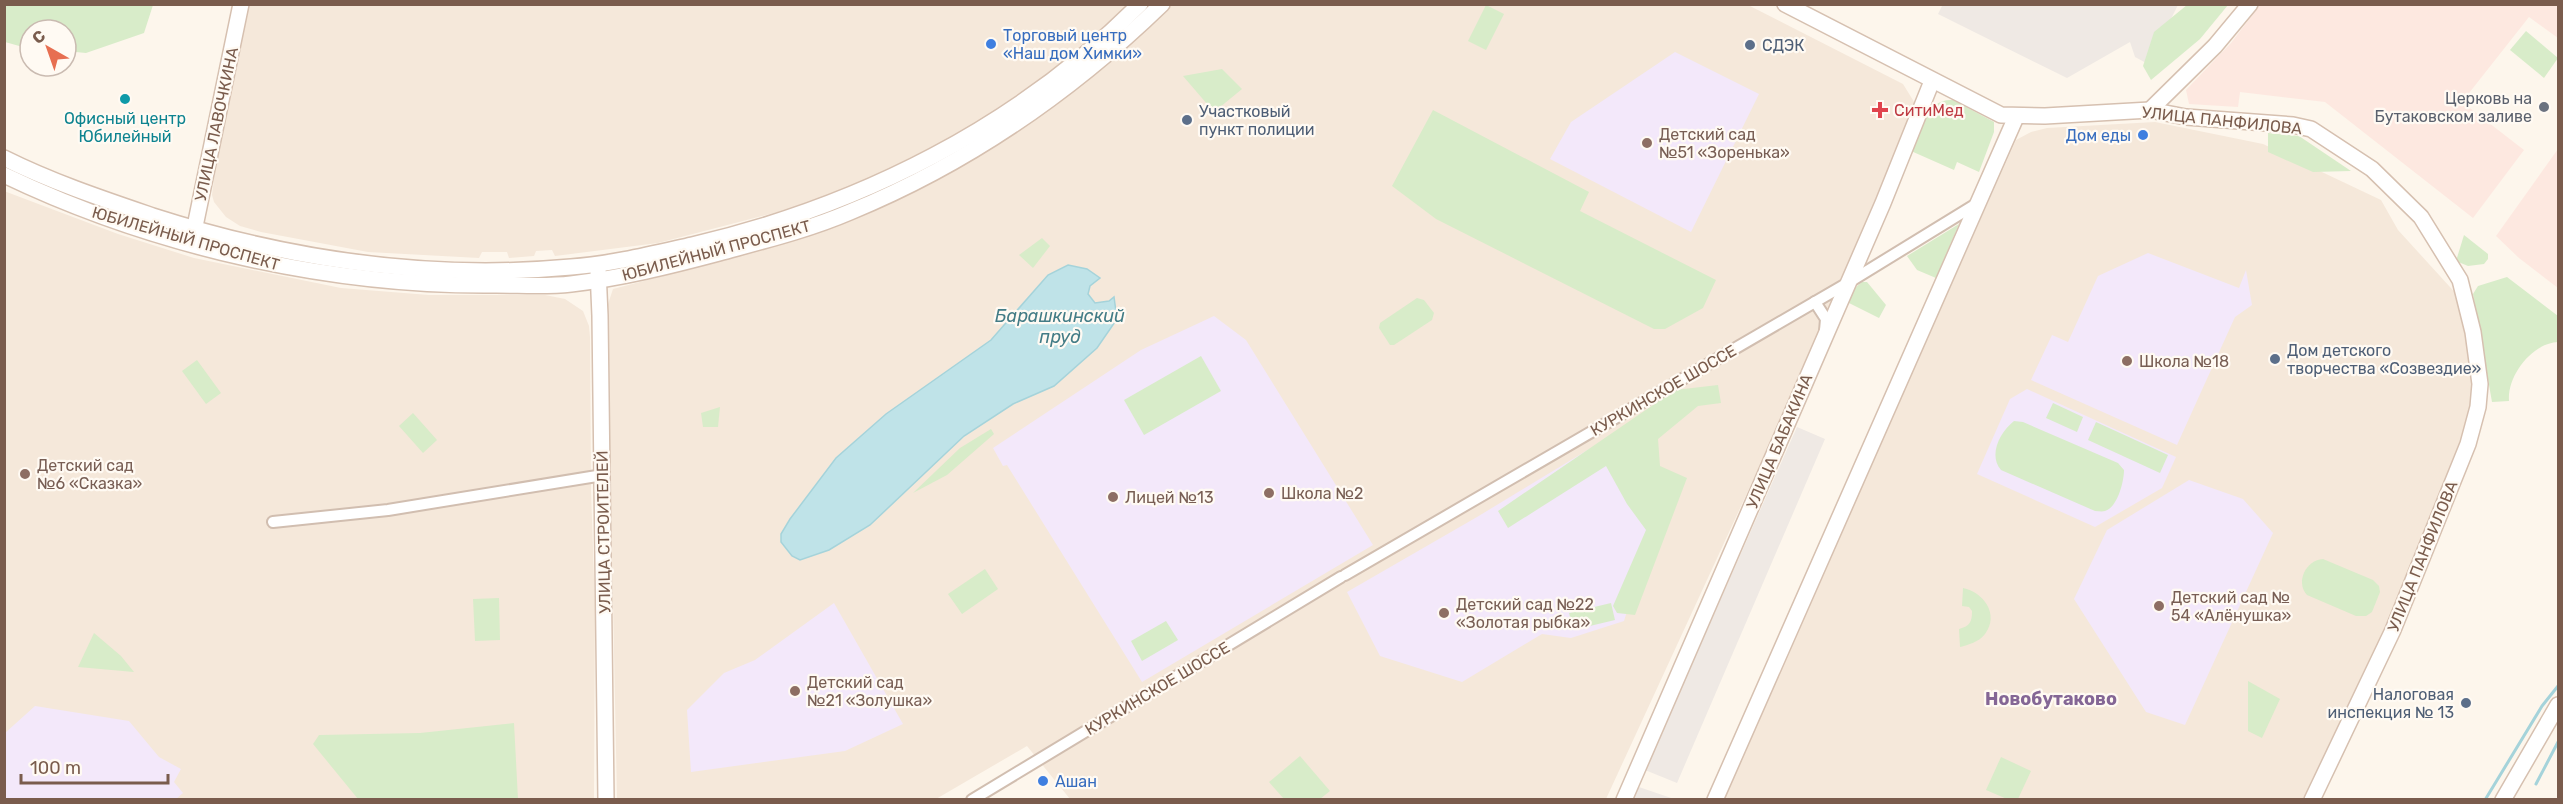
<svg xmlns="http://www.w3.org/2000/svg" width="2563" height="804" font-family="Rubik,sans-serif">
<style>
.residential{fill:#f5e8da}
.commercial{fill:#fde8e0}
.industrial{fill:#efe9e4}
.education{fill:#f3e8fa}
.green{fill:#d8ecc9}
.water{fill:#bfe3e8;stroke:#a5d3da;stroke-width:1.5}
.lines{fill:none;stroke-linecap:round;stroke-linejoin:round}
.stream{stroke:#a5d3da;stroke-width:3}
.street-casing{stroke:#d1beb0;stroke-width:14}
.secondary-casing{stroke:#d6c0b0;stroke-width:18}
.street{stroke:#fff;stroke-width:10}
.secondary{stroke:#fff;stroke-width:15}
.shop-dot{fill:#3f7fe0;stroke:#fffaf3;stroke-width:2}
.service-dot{fill:#5c6f8a;stroke:#fffaf3;stroke-width:2}
.culture-dot{fill:#0f9aa8;stroke:#fffaf3;stroke-width:2}
.worship-dot{fill:#6b7280;stroke:#fffaf3;stroke-width:2}
.health-dot{fill:#e0444e;stroke:#fffaf3;stroke-width:2}
.education-dot{fill:#8d6e63;stroke:#fffaf3;stroke-width:2}
.labels{text-anchor:middle;stroke-width:4.5;stroke-linejoin:round;paint-order:stroke}
.shop-label{font-size:16px;fill:#366cbe;stroke:#fffaf3;text-anchor:start}
.service-label{font-size:16px;fill:#4e5e75;stroke:#fffaf3;text-anchor:start}
.worship-label{font-size:16px;fill:#5b616d;stroke:#fffaf3;text-anchor:end}
.health-label{font-size:16px;fill:#be3a42;stroke:#fffaf3;text-anchor:start}
.culture-label{font-size:16px;fill:#0d838f;stroke:#fffaf3}
.street-label{font-size:16px;fill:#7a5c4d;stroke:#fffaf3}
.education-label{font-size:16px;fill:#785e54;stroke:#fffaf3;text-anchor:start}
.water-label{font-size:18px;font-style:italic;fill:#437c86;stroke:#fffaf3}
.neighbourhood-label{font-size:18px;font-weight:bold;fill:#846695;stroke:#fffaf3}
</style>
<rect width="100%" height="100%" fill="#fdf6ec"/>
<g class="residential">
<polygon points="247,5 1131,5 1062,65 998,110 946,140 868,181 805,205 658,243 555,256 552,250 536,251 534,256 509,258 507,252 482,252 479,258 368,252 261,232 240,226 226,217 214,202 212,195 220,131"/>
<polygon points="1164,5 1748,5 1903,84 1916,105 1783,415 1606,799 1070,799 1027,746 936,799 617,799 607,307 613,289 717,262 796,239 870,212 924,185 977,156 1057,105 1121,48"/>
<polygon points="2155,122 2263,144 2381,200 2398,230 2460,298 2472,374 2470,425 2416,559 2363,679 2303,799 1721,800 2016,140 2031,132 2047,128"/>
<polygon points="4,191 118,234 194,258 341,288 429,295 545,295 565,299 583,311 589,326 590,337 591,490 595,607 594,799 5,799"/>
</g>
<g class="commercial">
<polygon points="2260,5 2558,5 2558,38 2529,17 2462,102 2524,150 2473,218 2325,102 2240,92 2238,107 2189,104 2186,90 2231,43"/>
<polygon points="2558,149 2558,288 2519,258 2496,236"/>
</g>
<g class="industrial">
<polygon points="1943,4 2178,5 2148,64 2135,57 2130,42 2067,78 1938,14"/>
<polygon points="1797,427 1825,439 1677,783 1645,770"/>
<polygon points="1636,786 1674,799 1630,800"/>
</g>
<g class="education">
<polygon points="1675,52 1759,94 1691,232 1550,159 1571,122"/>
<polygon points="2148,253 2239,288 2246,270 2252,305 2235,317 2177,445 2031,380 2052,335 2068,342 2098,276"/>
<polygon points="1214,316 1246,340 1373,545 1142,682 1007,465 1003,466 993,448 1141,350"/>
<polygon points="2027,389 2176,457 2162,488 2095,527 1977,474 2010,399"/>
<polygon points="1604,440 1653,528 1624,621 1571,638 1542,634 1462,682 1380,656 1347,592 1477,517"/>
<polygon points="2189,480 2243,499 2273,533 2185,725 2146,712 2074,599 2107,530"/>
<polygon points="834,603 903,724 845,751 691,772 687,710 724,673 755,660"/>
<polygon points="35,706 129,721 159,757 181,769 174,782 183,793 175,800 5,799 5,733"/>
</g>
<g class="green">
<polygon points="4,5 5,4 153,5 144,33 86,53 66,51 66,30 30,30 30,49 5,42"/>
<polygon points="1486,5 1504,14 1486,50 1468,41"/>
<polygon points="2187,5 2228,5 2200,39 2151,80 2143,66 2154,32"/>
<polygon points="2526,31 2558,58 2544,78 2510,50"/>
<polygon points="1222,69 1242,89 1214,112 1183,76"/>
<path d="M1953 100 1994 122V132L1979 172 1957 162 1954 170 1911 151C1920 131 1926 98 1953 100Z"/>
<polygon points="1433,110 1589,192 1580,211 1716,280 1703,308 1665,329 1654,329 1436,219 1392,186"/>
<polygon points="2268,133 2299,136 2351,171 2313,172 2268,152"/>
<polygon points="1959,224 1936,278 1917,270 1907,256"/>
<polygon points="2464,235 2488,254 2488,259 2484,264 2468,266 2456,261"/>
<polygon points="1042,238 1050,246 1033,268 1019,255"/>
<path d="M2507 277 2558 316V342C2532 343 2507 376 2509 401L2492 402 2473 294 2478 286Z"/>
<polygon points="1862,282 1867,282 1886,305 1879,318 1847,302 1856,287"/>
<polygon points="1417,298 1424,300 1434,313 1432,320 1394,345 1390,345 1379,328 1380,323"/>
<polygon points="1201,356 1221,391 1144,435 1124,400"/>
<polygon points="197,360 221,393 206,404 182,371"/>
<polygon points="1718,385 1721,403 1698,406 1658,439 1660,466 1687,478 1635,615 1617,613 1613,606 1646,530 1627,504 1606,466 1508,528 1498,511 1675,390"/>
<polygon points="2053,403 2083,417 2077,432 2046,418"/>
<polygon points="720,407 718,427 703,427 701,413"/>
<polygon points="413,413 437,440 423,453 399,426"/>
<path d="M2014 421 2023 422 2118 463 2124 470C2124 481 2118 507 2105 511 2102 512 2098 511 2095 511L2001 470C1988 455 2000 432 2014 421Z"/>
<polygon points="2096,422 2168,455 2160,473 2088,440"/>
<polygon points="991,429 994,434 947,475 913,493 960,448"/>
<path d="M2323 559 2373 580 2379 586 2380 592 2372 612 2366 616H2356L2307 595C2295 582 2306 560 2323 559Z"/>
<polygon points="985,569 998,589 962,614 948,594"/>
<path d="M1963 588C1983 592 2000 614 1985 634 1979 642 1968 645 1960 647L1959 629C1970 626 1972 622 1972 611L1969 607 1962 606Z"/>
<polygon points="499,598 500,640 475,641 473,599"/>
<polygon points="1611,603 1615,620 1573,630 1569,613"/>
<polygon points="1166,621 1178,640 1142,661 1131,641"/>
<polygon points="94,633 121,656 134,672 78,667"/>
<polygon points="2248,681 2280,699 2262,738 2248,731"/>
<polygon points="514,723 518,799 358,799 313,744 319,735 420,733"/>
<polygon points="1300,756 1330,791 1320,799 1284,799 1269,782"/>
<polygon points="2001,757 2031,771 2018,799 2007,799 1986,790"/>
</g>
<polygon class="water" points="1068,265 1087,269 1100,278 1090,286 1088,294 1095,303 1109,301 1114,297 1117,319 1097,348 1054,386 1013,404 964,436 870,525 829,550 800,560 792,556 781,542 781,534 790,519 836,458 886,414 991,340 1048,275"/>
<g class="lines">
<g class="stream">
<polyline points="2536,784 2558,742"/>
<polyline points="2485,800 2542,706 2558,686"/>
</g>
<g class="street-casing">
<g id="street">
<polyline points="1815,302 1826,319 1825,331"/>
<polyline points="273,522 388,510 603,475"/>
<polyline points="1345,575 1846,284 1978,203"/>
<polyline points="972,800 1341,577"/>
</g>
</g>
<g class="secondary-casing">
<g id="secondary">
<polyline points="1785,4 2001,115 2045,116 2150,110 2186,117 2293,125 2311,129 2372,169 2421,217 2460,280 2473,332 2480,384 2478,407 2468,444 2393,630 2312,800"/>
<polyline points="2150,110 2215,46 2250,4"/>
<path d="M4 158C52 182 103 199 153 216 287 259 430 280 571 267 612 264 652 254 692 245 860 206 1017 127 1140 4"/>
<path d="M4 175C154 247 331 287 496 285 521 285 547 287 571 284 622 278 670 266 719 253 763 241 808 230 850 212 967 164 1071 92 1162 4"/>
<polyline points="193,236 241,4"/>
<polyline points="598,270 600,316 606,800"/>
<polyline points="1624,800 1883,203 1932,81"/>
<polyline points="1715,800 2016,117"/>
<polyline points="2503,800 2558,705"/>
</g>
</g>
<use href="#street" class="street"/>
<use href="#secondary" class="secondary"/>
</g>
<g class="shop-dot">
<circle cx="991" cy="44" r="6"/>
<circle cx="2143" cy="135" r="6"/>
<circle cx="1043" cy="781" r="6"/>
</g>
<g class="service-dot">
<circle cx="1750" cy="45" r="6"/>
<circle cx="1187" cy="120" r="6"/>
<circle cx="2275" cy="359" r="6"/>
<circle cx="2466" cy="703" r="6"/>
</g>
<circle class="culture-dot" cx="125" cy="99" r="6"/>
<circle class="worship-dot" cx="2544" cy="107" r="6"/>
<path class="health-dot" d="M1877 101h6v6h6v6h-6v6h-6v-6h-6v-6h6z"/>
<g class="education-dot">
<circle cx="1647" cy="143" r="6"/>
<circle cx="2127" cy="361" r="6"/>
<circle cx="25" cy="474" r="6"/>
<circle cx="1269" cy="493" r="6"/>
<circle cx="1113" cy="497" r="6"/>
<circle cx="2159" cy="606" r="6"/>
<circle cx="1444" cy="613" r="6"/>
<circle cx="795" cy="691" r="6"/>
</g>
<g class="labels">
<g class="shop-label">
<text x="1003" y="41">Торговый центр<tspan x="1003" dy="18">«Наш дом Химки»</tspan></text>
<text x="2131" y="141" text-anchor="end">Дом еды</text>
<text x="1055" y="787">Ашан</text>
</g>
<g class="service-label">
<text x="1762" y="51">СДЭК</text>
<text x="1199" y="117">Участковый<tspan x="1199" dy="18">пункт полиции</tspan></text>
<text x="2287" y="356">Дом детского<tspan x="2287" dy="18">творчества «Созвездие»</tspan></text>
<text x="2454" y="700" text-anchor="end">Налоговая<tspan x="2454" dy="18">инспекция № 13</tspan></text>
</g>
<g class="worship-label">
<text x="2532" y="104">Церковь на<tspan x="2532" dy="18">Бутаковском заливе</tspan></text>
</g>
<g class="health-label">
<text x="1894" y="116">СитиМед</text>
</g>
<g class="culture-label">
<text x="125" y="124">Офисный центр<tspan x="125" dy="18">Юбилейный</tspan></text>
</g>
<g class="street-label">
<text transform="translate(2222 120) rotate(6)" y="6">УЛИЦА ПАНФИЛОВА</text>
<text transform="translate(216 124) rotate(-78)" y="6">УЛИЦА ЛАВОЧКИНА</text>
<text transform="translate(186 238) rotate(16)" y="6">ЮБИЛЕЙНЫЙ ПРОСПЕКТ</text>
<text transform="translate(716 250) rotate(-15)" y="6">ЮБИЛЕЙНЫЙ ПРОСПЕКТ</text>
<text transform="translate(1663 390) rotate(-30)" y="6">КУРКИНСКОЕ ШОССЕ</text>
<text transform="translate(1779 441) rotate(-67)" y="6">УЛИЦА БАБАКИНА</text>
<text transform="translate(603 532) rotate(-91)" y="6">УЛИЦА СТРОИТЕЛЕЙ</text>
<text transform="translate(2422 556) rotate(-68)" y="6">УЛИЦА ПАНФИЛОВА</text>
<text transform="translate(1157 688) rotate(-31)" y="6">КУРКИНСКОЕ ШОССЕ</text>
</g>
<g class="education-label">
<text x="1659" y="140">Детский сад<tspan x="1659" dy="18">№51 «Зоренька»</tspan></text>
<text x="2139" y="367">Школа №18</text>
<text x="37" y="471">Детский сад<tspan x="37" dy="18">№6 «Сказка»</tspan></text>
<text x="1281" y="499">Школа №2</text>
<text x="1125" y="503">Лицей №13</text>
<text x="2171" y="603">Детский сад №<tspan x="2171" dy="18">54 «Алёнушка»</tspan></text>
<text x="1456" y="610">Детский сад №22<tspan x="1456" dy="18">«Золотая рыбка»</tspan></text>
<text x="807" y="688">Детский сад<tspan x="807" dy="18">№21 «Золушка»</tspan></text>
</g>
<g class="water-label">
<text x="1060" y="322">Барашкинский<tspan x="1060" dy="21">пруд</tspan></text>
</g>
<g class="neighbourhood-label">
<text x="2051" y="705">Новобутаково</text>
</g>
</g>
<rect width="2563" height="804" fill="none" stroke="#7a5c4d" stroke-width="12"/>
<g transform="translate(48 48) rotate(320)"><circle r="28" fill="#fffaf3" stroke="#cabbb1" stroke-width="1.5"/>
<path d="M0-4.5L10 22L0 15L-10 22Z" fill="#e76f51"/>
<text y="-9" font-size="16" font-weight="bold" text-anchor="middle" fill="#7a5c4d">С</text>
</g>
<path d="M21 774v9h147v-9" fill="none" stroke="#7a5c4d" stroke-width="3"/>
<text x="30" y="774" font-size="18" fill="#7a5c4d" stroke="#fffaf3" stroke-width="4.5" paint-order="stroke">100 m</text>
</svg>
